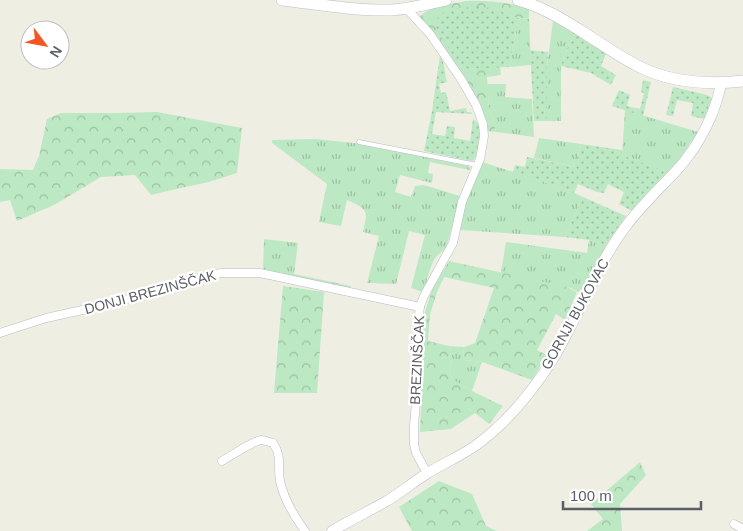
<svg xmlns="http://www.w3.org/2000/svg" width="743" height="531" font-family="Helvetica,sans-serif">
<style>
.grass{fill:url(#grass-tufts)}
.forest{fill:url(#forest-crowns)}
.garden{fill:url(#garden-dots)}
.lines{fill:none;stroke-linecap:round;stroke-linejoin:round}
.service-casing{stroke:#babcc2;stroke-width:5}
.minor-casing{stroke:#babcc2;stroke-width:9}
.tertiary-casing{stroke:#babcc2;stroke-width:11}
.secondary-casing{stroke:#bdbfc7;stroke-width:12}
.service{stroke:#fff;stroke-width:4}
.minor{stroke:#fff;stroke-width:8}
.tertiary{stroke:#fff;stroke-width:10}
.secondary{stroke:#fff;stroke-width:11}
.labels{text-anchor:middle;stroke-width:4.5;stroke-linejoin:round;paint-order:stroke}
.street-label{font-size:14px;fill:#5b5e64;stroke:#fff}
</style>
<defs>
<pattern id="grass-tufts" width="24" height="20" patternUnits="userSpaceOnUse" patternTransform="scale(1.25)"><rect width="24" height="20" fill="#bde8c4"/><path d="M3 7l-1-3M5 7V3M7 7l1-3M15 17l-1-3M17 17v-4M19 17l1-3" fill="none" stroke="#9dbfa3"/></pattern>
<pattern id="forest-crowns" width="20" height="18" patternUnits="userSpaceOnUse" patternTransform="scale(1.25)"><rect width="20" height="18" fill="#bde8c4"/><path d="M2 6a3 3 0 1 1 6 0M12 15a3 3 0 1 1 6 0" fill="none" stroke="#9dbfa3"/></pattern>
<pattern id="garden-dots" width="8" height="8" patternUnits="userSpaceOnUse" patternTransform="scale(1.25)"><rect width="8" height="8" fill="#bde8c4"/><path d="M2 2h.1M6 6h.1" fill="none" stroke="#9dbfa3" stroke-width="1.8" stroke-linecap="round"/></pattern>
</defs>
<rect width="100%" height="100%" fill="#efeee3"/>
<g class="grass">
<polygon points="519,18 529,19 531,65 509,67"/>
<polygon points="553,21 575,34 567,49 561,66 561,121 547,121 547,66"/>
<polygon points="487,84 506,84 505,97 532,99 534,137 496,132 489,107"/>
<polygon points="625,110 698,132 676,164 668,172 622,155"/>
<polygon points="539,138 581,144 576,167 534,158"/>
<path d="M315 139 354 143 468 166 470 167V170L430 162 428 173 433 174 432 183 400 175 395 192 411 197 415 186 424 185 460 196 447 245C444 252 438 253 434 260 429 269 427 282 423 292L411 288 425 235 409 231 396 284 367 283 379 236 363 232 366 217 365 211 358 205 347 200 341 226 319 222 327 184 272 143V140Z"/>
<polygon points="482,162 566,189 583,197 565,237 460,230 464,205"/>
<polygon points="264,239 298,243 294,274 351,286 350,289 263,269"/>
<polygon points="589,240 606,245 582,294 571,288 501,273 506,242 587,253"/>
<polygon points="449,346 464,347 463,360 482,362 472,391 453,380 449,371 452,359"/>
</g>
<g class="forest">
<path d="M465 1C487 0 509 2 529 9V19L513 17 494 8H459L468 69 500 67 501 75 487 77 489 107 496 132 487 131 458 70 420 17C426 7 453 4 465 1Z"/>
<polygon points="157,112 242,128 237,173 209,182 176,189 151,195 135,175 101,177 54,205 17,221 10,200 0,202 0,169 33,170 39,156 47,119 61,113 117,113"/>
<polygon points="449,261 567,287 577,292 565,320 556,314 537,350 547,355 532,380 482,362 463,360 464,347 475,343 494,288 444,277 437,292 430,314 428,341 449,346 452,359 449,371 453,380 472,391 503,406 489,424 475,413 451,429 420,432 425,312 432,290"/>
<polygon points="283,286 324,292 317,393 274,393"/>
<polygon points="640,462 646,475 620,504 622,531 587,531 603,519 591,504"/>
<polygon points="439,481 472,494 486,526 497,531 412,531 399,507"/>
</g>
<g class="garden">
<path d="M477 7 494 8 513 17 519 18 509 67 468 69 456 60 435 26C436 23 436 20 438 18 445 7 465 8 477 7Z"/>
<polygon points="575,34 606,54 601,66 616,75 611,85 591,73 561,66 567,49"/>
<polygon points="530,50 548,52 547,66 547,121 534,121"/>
<path d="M440 55C445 64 444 71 447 82L439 84 441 93 446 92 450 111 466 108 467 112H471L472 114 436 112 432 134 445 136 447 126 455 127 454 138 470 141 473 119C486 126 480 150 474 160L471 161 424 151 432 111Z"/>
<polygon points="643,80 651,82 643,116 612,106 619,90 630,95 627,106 640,109 644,93 641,92"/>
<polygon points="673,87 707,95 712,98 704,119 691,116 693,103 677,100 673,116 666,115"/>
<polygon points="581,144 622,150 622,155 668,172 647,193 632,211 619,204 624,192 608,184 604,193 597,192 578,184 574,193 566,189 513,172 515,165 525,167 527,157 575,167"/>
<polygon points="583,197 626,216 606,245 589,240 565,237"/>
</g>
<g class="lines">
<g class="service-casing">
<polyline id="service" points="359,142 477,165"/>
</g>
<g class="minor-casing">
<g id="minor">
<polyline points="406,8 430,34 461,79 476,105 483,124 484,136 480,159 462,202 453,243 425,294 420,306 419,314 418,379 414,425 414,444 416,453 427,473"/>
<polyline points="0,333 46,318 114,303 204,277 221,273 260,273 420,307"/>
<path d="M222 461C231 456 253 441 261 440 264 440 269 442 273 443 283 458 277 466 280 481 284 500 294 516 305 531"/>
<polyline points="734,524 743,529"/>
</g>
</g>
<g class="tertiary-casing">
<path id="tertiary" d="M332 531C349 521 367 512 385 502 399 494 412 483 426 474 442 464 459 457 475 446 507 423 532 392 553 359 579 316 595 267 626 226 641 206 659 189 677 170 698 147 715 115 721 84"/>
</g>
<g class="secondary-casing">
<g id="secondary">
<path d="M282 0C318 4 355 11 392 10 410 9 428 4 446 0"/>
<path d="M518 0C543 7 564 20 586 34 603 45 620 57 638 66 671 83 707 85 743 81"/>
</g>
</g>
<use href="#service" class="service"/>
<use href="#minor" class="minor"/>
<use href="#tertiary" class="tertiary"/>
<use href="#secondary" class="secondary"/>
</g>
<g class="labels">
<g class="street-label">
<text transform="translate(150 292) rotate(-15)" y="5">DONJI BREZINŠČAK</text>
<text transform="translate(575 314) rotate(-61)" y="5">GORNJI BUKOVAC</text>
<text transform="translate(417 360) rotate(-87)" y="5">BREZINŠČAK</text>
</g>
</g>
<g transform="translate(45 45) rotate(122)"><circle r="24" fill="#ffffff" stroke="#bdbfc1"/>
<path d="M0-4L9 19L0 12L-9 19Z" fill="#f55523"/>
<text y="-8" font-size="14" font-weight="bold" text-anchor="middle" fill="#5b5e64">N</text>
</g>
<path d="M563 501v8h138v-8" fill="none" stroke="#5b5e64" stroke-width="2.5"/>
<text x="570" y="501" font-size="15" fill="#5b5e64" stroke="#ffffff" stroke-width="4" paint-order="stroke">100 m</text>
</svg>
